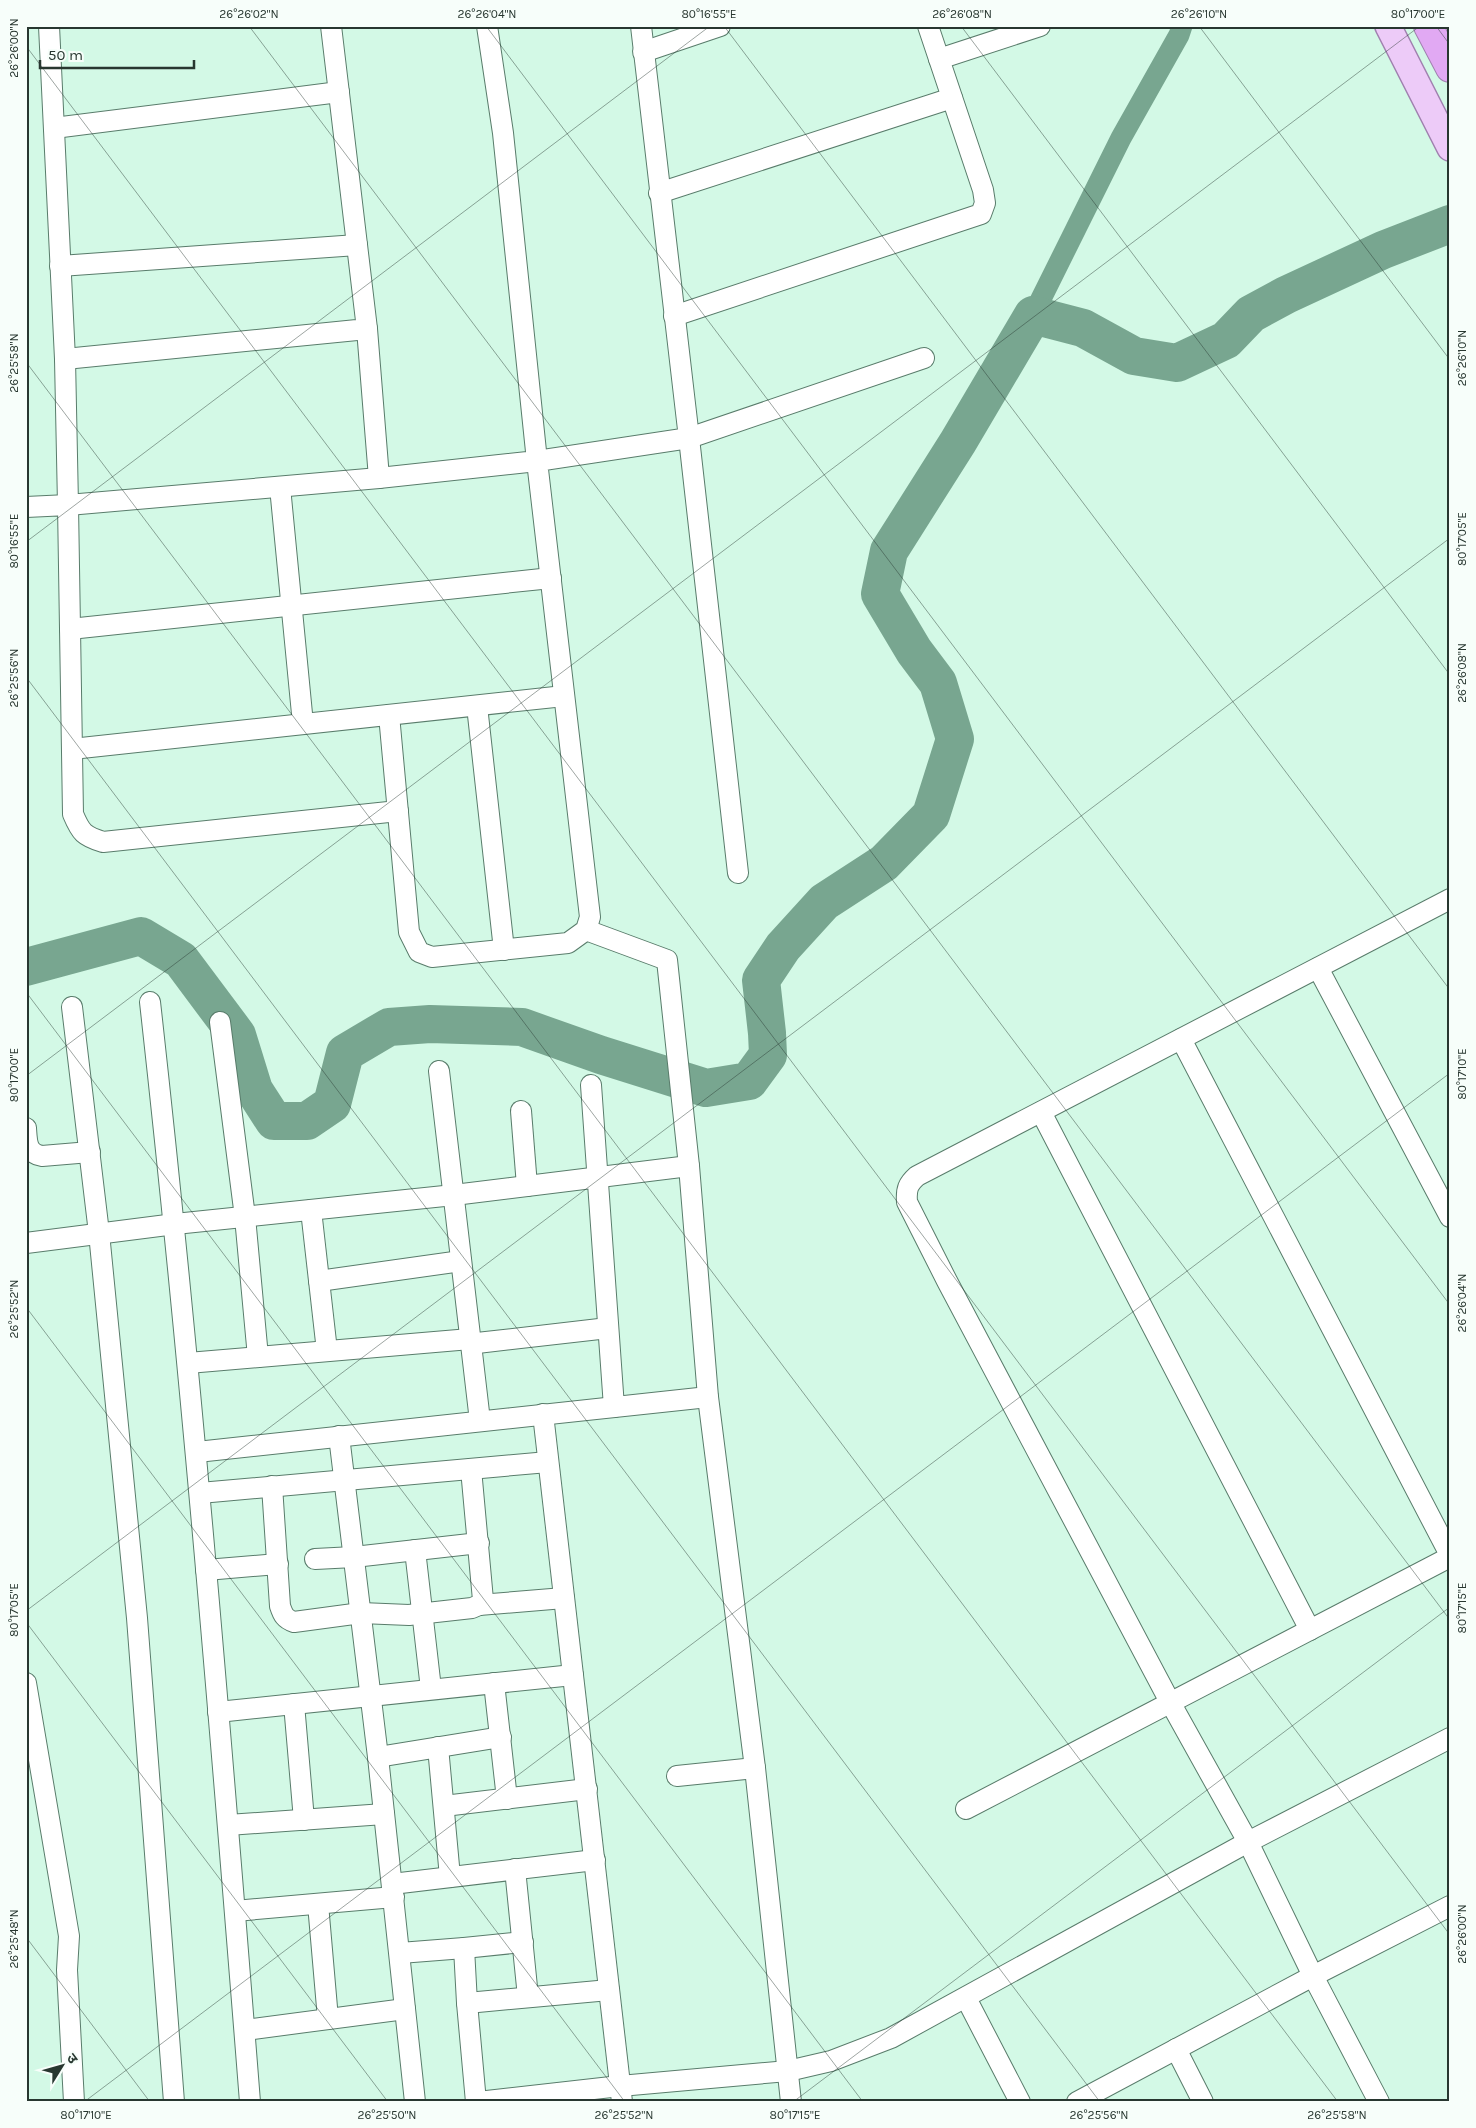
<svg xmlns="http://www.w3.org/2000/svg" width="1476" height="2128" font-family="Karla,'Noto Sans Devanagari',sans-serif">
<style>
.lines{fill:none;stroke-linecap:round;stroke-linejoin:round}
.canal{stroke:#78a690;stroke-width:21}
.river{stroke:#78a690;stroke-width:38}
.minor-casing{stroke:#597c6b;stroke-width:22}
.major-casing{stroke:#a081af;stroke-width:28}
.highway-casing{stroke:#a081af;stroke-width:30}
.minor{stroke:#fff;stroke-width:20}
.major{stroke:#edcbf8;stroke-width:25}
.highway{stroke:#e1a9f3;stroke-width:28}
.ticks{fill:none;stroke:#283730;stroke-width:1;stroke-opacity:0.45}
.neatline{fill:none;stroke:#283730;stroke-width:2}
.ticks-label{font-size:12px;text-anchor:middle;fill:#283730}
</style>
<rect width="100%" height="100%" fill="#d3f9e6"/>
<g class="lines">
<polyline class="canal" points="1033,315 1121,138 1179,35 1182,26"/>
<polyline class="river" points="26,967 141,936 181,960 237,1035 254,1090 274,1121 307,1121 332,1104 345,1053 389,1027 430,1024 522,1027 601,1055 706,1088 749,1081 768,1055 767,1033 761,980 783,947 824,902 884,863 931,815 955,739 938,683 914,651 880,594 889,551 958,442 1033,315 1083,328 1134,356 1177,363 1226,340 1251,314 1286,295 1383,250 1450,224"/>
<g class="minor-casing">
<g id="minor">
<polyline points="49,26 65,359 68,505 379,478 537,461 503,133 487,26"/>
<polyline points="643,52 720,26"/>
<polyline points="939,59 1040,26"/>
<polyline points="54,128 339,92"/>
<polyline points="659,193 952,98"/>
<polyline points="60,266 357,245"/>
<polyline points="674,316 981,214 985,203 983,190 928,26"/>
<polyline points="367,329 379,478"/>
<polyline points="65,359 367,329 331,26"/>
<polyline points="280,487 303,724"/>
<path d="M26 507 68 505 73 814C81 833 84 836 103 842L398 811"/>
<polyline points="70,629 551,578"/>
<polyline points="477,706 504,950"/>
<polyline points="389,715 409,932 419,952 432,957 568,943 586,930 590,917 537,461 689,438 641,26"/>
<polyline points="72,749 564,696"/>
<polyline points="738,873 689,438 924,358"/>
<polyline points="586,930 667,960 689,1166 708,1397 755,1768 791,2102"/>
<polyline points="1318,968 1450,1217"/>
<path d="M150 1002C191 1368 221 1735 250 2102"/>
<polyline points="72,1007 99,1233 137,1618 174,2102"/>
<polyline points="220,1022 245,1217 258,1357"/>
<polyline points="1181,1039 1450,1555"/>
<polyline points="439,1071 480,1421"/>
<polyline points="591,1085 614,1407"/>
<polyline points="521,1111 527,1186"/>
<polyline points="1041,1112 1310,1630"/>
<path d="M26 1128C27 1141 26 1153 42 1156L90 1152"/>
<polyline points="311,1210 327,1351"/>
<polyline points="26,1243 175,1224 454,1195 689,1166"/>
<polyline points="319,1281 461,1261"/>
<polyline points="188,1363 470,1339 477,1343 608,1328"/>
<polyline points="543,1414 622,2102"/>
<polyline points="339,1436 378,1757 415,2102"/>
<polyline points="197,1452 708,1397"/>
<path d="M272 1486 280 1606C283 1615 285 1619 294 1622L361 1613 409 1615 472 1608 479 1605 483 1600 471 1469"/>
<polyline points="200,1493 548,1462"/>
<polyline points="415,1550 431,1689"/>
<polyline points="315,1559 354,1557 479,1543"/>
<polyline points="206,1570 278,1564"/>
<polyline points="479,1605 564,1598"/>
<polyline points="26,1683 69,1936 67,1970 74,2102"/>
<polyline points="494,1683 507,1799"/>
<polyline points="294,1704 304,1820"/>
<polyline points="218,1712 573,1675"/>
<polyline points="438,1747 450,1877"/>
<polyline points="378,1757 501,1737"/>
<polyline points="677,1776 755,1768"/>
<polyline points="444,1806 587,1789"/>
<polyline points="966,1809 1450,1557"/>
<polyline points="228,1825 384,1814"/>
<polyline points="515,1869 528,1997"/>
<polyline points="392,1884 595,1860"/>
<polyline points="318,1904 328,2019"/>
<polyline points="235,1911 394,1897"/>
<polyline points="400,1953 464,1948"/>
<polyline points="966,1998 1020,2102"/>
<polyline points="467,2003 609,1990"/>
<polyline points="245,2030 405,2009"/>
<polyline points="1176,2049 1203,2102"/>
<polyline points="476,2102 467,2003 464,1948 523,1942"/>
<polyline points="478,2102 620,2086 788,2071 831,2061 891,2038 1248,1842 1450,1738"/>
<polyline points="1077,2102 1313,1976 1450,1906"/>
<path d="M1379 2102 1313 1976 1248 1842 1170 1702 947 1281 907 1202C906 1189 908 1184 917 1176L1450 899"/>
</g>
</g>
<g class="major-casing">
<polyline id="major" points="1388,26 1450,148"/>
</g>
<g class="highway-casing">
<polyline id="highway" points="1428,26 1450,68"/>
</g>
<use href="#minor" class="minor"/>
<use href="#major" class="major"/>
<use href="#highway" class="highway"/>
</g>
<path class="ticks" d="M249 26 1450 1620M486 26 1450 1305M724 26 1450 990M961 26 1450 675M1199 26 1450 360M1436 26 1450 45M26 46 1450 1935M26 362 1338 2102M26 542 710 26M26 677 1100 2102M26 992 863 2102M26 1076 1420 26M26 1307 625 2102M26 1611 1450 538M26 1622 388 2102M26 1937 150 2102M84 2102 1450 1073M793 2102 1450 1607"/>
<rect width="1476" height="2128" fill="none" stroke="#f7fefa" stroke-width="55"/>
<g transform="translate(62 2066) rotate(53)" stroke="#f7fefa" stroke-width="4" paint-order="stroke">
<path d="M0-4L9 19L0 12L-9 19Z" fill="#283730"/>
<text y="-8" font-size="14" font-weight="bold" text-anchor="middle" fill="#283730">उ</text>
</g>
<path d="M40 60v8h154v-8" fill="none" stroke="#283730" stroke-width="2.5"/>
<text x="48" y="60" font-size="15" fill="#283730" stroke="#f7fefa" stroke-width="4" paint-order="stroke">50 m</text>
<rect x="28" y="28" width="1420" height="2072" class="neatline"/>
<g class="ticks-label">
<text x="249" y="18">26°26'02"N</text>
<text x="487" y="18">26°26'04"N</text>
<text x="709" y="18">80°16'55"E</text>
<text x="962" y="18">26°26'08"N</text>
<text x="1199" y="18">26°26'10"N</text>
<text x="1418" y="18">80°17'00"E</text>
<text transform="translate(14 48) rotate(-90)" y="4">26°26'00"N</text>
<text transform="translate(1462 358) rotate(-90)" y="4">26°26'10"N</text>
<text transform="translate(14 363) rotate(-90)" y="4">26°25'58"N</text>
<text transform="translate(1462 539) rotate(-90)" y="4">80°17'05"E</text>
<text transform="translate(14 541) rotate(-90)" y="4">80°16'55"E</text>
<text transform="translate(1462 673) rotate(-90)" y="4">26°26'08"N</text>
<text transform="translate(14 678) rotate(-90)" y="4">26°25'56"N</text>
<text transform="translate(1462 1074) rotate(-90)" y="4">80°17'10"E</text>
<text transform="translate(14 1075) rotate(-90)" y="4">80°17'00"E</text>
<text transform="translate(1462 1303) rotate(-90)" y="4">26°26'04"N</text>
<text transform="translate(14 1309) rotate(-90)" y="4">26°25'52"N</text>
<text transform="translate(1462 1608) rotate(-90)" y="4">80°17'15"E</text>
<text transform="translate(14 1610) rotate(-90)" y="4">80°17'05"E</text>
<text transform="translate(1462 1934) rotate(-90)" y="4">26°26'00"N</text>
<text transform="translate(14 1939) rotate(-90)" y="4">26°25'48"N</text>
<text x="86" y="2119">80°17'10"E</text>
<text x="387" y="2119">26°25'50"N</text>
<text x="624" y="2119">26°25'52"N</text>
<text x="795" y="2119">80°17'15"E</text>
<text x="1099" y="2119">26°25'56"N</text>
<text x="1337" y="2119">26°25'58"N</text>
</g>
</svg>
